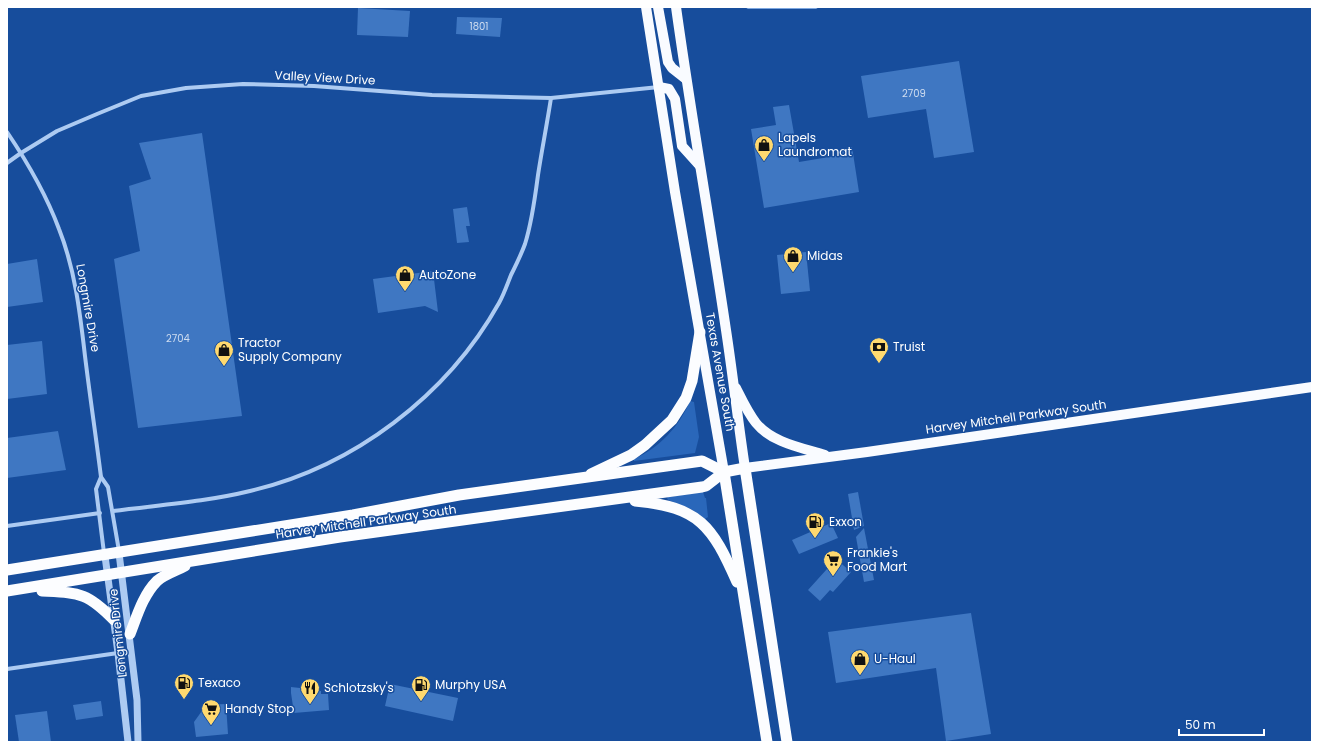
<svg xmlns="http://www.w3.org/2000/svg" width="1319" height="749" font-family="Poppins,sans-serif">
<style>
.green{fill:#2a67ba}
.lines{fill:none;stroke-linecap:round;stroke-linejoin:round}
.stream{stroke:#a0c5f5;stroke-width:3.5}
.building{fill:#3f77c2}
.minor{stroke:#adcbf2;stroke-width:4}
.tertiary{stroke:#adcbf2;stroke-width:7}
.primary{stroke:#f9fbff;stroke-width:10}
.trunk{stroke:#fcfdff;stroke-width:11}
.labels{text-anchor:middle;stroke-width:3;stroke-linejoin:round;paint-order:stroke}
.number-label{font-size:10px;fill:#cfddf0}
.street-label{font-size:12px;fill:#fff;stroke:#174d9c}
.poi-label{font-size:12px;fill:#fff;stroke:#174d9c;text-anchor:start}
</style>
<rect width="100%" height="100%" fill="#174d9c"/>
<g class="green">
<path d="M690 401 694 402 699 437 695 453 634 461V459C659 448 679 427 690 401Z"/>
<polygon points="703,492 705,498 706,498 708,517 705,519 691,509 668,500 667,498 668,497"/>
</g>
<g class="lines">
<polyline class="stream" points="748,7 816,7"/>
</g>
<g class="building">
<polygon points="358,8 410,11 408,37 357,35"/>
<polygon points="457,17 502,18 500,37 456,34"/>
<polygon points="959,61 974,152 934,158 926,109 868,118 861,76"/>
<polygon points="789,105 799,162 841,155 840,149 852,147 859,192 764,208 751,129 776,125 773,107"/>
<polygon points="202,133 242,416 138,428 114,259 140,251 129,186 151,179 139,143"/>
<polygon points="467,207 470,226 466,226 469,242 457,243 453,209"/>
<polygon points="806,252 810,291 781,294 777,255"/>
<polygon points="37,259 43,302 7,307 7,264"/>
<polygon points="433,271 438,312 425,306 378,313 373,279"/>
<polygon points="42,341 47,394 7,399 7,345"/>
<polygon points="58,431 66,470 7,478 7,438"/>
<polygon points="858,492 864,526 854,530 848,494"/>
<polygon points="831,523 838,538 799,554 792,540"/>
<polygon points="864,528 874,580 864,582 856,537"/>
<polygon points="836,559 851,572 833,592 830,590 820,601 808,590"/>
<polygon points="971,613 991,734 946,741 936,668 836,683 828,632"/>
<polygon points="390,684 458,698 453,721 385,706"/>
<polygon points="291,687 300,688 301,692 321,691 321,694 328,694 329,710 294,713 291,693"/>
<polygon points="101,701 103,716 76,720 73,705"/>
<polygon points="226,704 228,734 196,737 194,722 204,708 203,705"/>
<polygon points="47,711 51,742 19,742 15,715"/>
</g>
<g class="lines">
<g class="minor">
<path d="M7 132C28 163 46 194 59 229 75 269 80 313 85 356 90 397 96 437 101 477L96 489 104 553"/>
<polyline points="7,163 21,153 57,131 97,114 141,96 186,88 243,84 314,86 432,95 551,98 659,87"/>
<polyline points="101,477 108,487 119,551"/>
<path d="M113 511C158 505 205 502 250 491 353 467 447 396 499 303 504 294 507 285 511 275 516 265 521 255 525 244 532 222 535 198 538 175 542 149 547 124 551 98"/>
<polyline points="7,526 100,513"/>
<polyline points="7,669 118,653"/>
</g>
<g class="tertiary">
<polyline points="119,553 137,700 138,742"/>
<polyline points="105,556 118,653 128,742"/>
</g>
<g class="primary">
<polyline points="646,7 675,192 724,472"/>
<polyline points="658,7 668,62 672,68 686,79"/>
<path d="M676 7C691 115 710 222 726 330 733 376 738 422 745 468L867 452 1312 387"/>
<polyline points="659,87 669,89 675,99 682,146 700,166"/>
<path d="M736 388C742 400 748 413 756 423 772 443 803 448 825 455"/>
</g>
<g class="trunk">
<polyline points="724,472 767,742"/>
<polyline points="591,474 631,455 645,445 672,420 686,398 692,381 700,332"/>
<path d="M635 501C700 507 712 526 737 582"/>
<polyline points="7,570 353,515 459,495 702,461 724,472"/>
<polyline points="7,591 340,537 702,487 706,486 724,472 745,468 787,742"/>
<path d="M42 591C79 593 87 592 114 620"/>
<path d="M130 634C137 616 143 595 157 581 165 574 176 571 185 566"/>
</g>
</g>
<defs>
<g id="shop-pin" transform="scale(1)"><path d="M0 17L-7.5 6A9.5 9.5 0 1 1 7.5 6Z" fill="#ffd96f" stroke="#174d9c"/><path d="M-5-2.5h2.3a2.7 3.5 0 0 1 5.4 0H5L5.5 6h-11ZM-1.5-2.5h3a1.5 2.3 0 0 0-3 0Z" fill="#111"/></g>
<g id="bank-pin" transform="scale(1)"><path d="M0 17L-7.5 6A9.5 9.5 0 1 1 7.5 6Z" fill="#ffd96f" stroke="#174d9c"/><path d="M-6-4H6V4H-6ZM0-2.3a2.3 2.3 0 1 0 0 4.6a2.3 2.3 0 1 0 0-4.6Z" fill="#111"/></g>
<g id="fuel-pin" transform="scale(1)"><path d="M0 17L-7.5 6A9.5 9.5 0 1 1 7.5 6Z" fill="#ffd96f" stroke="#174d9c"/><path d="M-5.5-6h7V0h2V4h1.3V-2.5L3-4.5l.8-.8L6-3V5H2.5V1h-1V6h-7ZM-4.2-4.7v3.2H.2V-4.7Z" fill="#111"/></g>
<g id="supermarket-pin" transform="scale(1)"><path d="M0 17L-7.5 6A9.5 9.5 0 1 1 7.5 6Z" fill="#ffd96f" stroke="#174d9c"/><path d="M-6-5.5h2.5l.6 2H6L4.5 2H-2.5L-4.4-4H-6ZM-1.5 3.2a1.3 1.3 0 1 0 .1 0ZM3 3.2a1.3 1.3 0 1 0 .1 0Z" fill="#111"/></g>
<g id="restaurant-pin" transform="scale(1)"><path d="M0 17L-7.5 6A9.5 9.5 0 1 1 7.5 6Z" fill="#ffd96f" stroke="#174d9c"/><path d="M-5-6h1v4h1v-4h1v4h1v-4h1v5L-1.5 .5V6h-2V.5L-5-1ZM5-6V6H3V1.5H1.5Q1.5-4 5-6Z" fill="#111"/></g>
</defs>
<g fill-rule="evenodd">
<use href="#shop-pin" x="764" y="145"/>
<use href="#shop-pin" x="793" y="256"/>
<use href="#shop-pin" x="405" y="275"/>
<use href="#bank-pin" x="879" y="347"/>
<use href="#shop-pin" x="224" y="350"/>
<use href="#fuel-pin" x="815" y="522"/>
<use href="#supermarket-pin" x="833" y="560"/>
<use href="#shop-pin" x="860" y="659"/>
<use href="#fuel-pin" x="184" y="683"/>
<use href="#fuel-pin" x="421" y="685"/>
<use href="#restaurant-pin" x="310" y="688"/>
<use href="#supermarket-pin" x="211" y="709"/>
</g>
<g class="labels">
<g class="number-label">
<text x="479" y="30">1801</text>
<text x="914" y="97">2709</text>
<text x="178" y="342">2704</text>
</g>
<g class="street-label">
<text transform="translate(325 78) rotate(3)" y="4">Valley View Drive</text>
<text transform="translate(88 308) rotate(80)" y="4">Longmire Drive</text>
<text transform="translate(720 372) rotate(80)" y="4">Texas Avenue South</text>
<text transform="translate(1016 417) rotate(-8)" y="4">Harvey Mitchell Parkway South</text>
<text transform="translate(366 522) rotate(-8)" y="4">Harvey Mitchell Parkway South</text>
<text transform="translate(118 633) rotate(-96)" y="4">Longmire Drive</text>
</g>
<g class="poi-label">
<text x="778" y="142">Lapels<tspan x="778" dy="14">Laundromat</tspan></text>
<text x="807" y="260">Midas</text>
<text x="419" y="279">AutoZone</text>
<text x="238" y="347">Tractor<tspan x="238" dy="14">Supply Company</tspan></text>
<text x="893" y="351">Truist</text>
<text x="829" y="526">Exxon</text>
<text x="847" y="557">Frankie's<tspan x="847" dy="14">Food Mart</tspan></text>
<text x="874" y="663">U-Haul</text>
<text x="198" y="687">Texaco</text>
<text x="435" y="689">Murphy USA</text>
<text x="324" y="692">Schlotzsky's</text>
<text x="225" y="713">Handy Stop</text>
</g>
</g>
<rect width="1319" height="749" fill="none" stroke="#ffffff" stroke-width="16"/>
<path d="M1179 729v6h85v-6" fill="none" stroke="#ffffff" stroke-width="2"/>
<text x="1185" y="729" font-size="12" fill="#ffffff" stroke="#174d9c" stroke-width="3" paint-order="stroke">50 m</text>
</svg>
